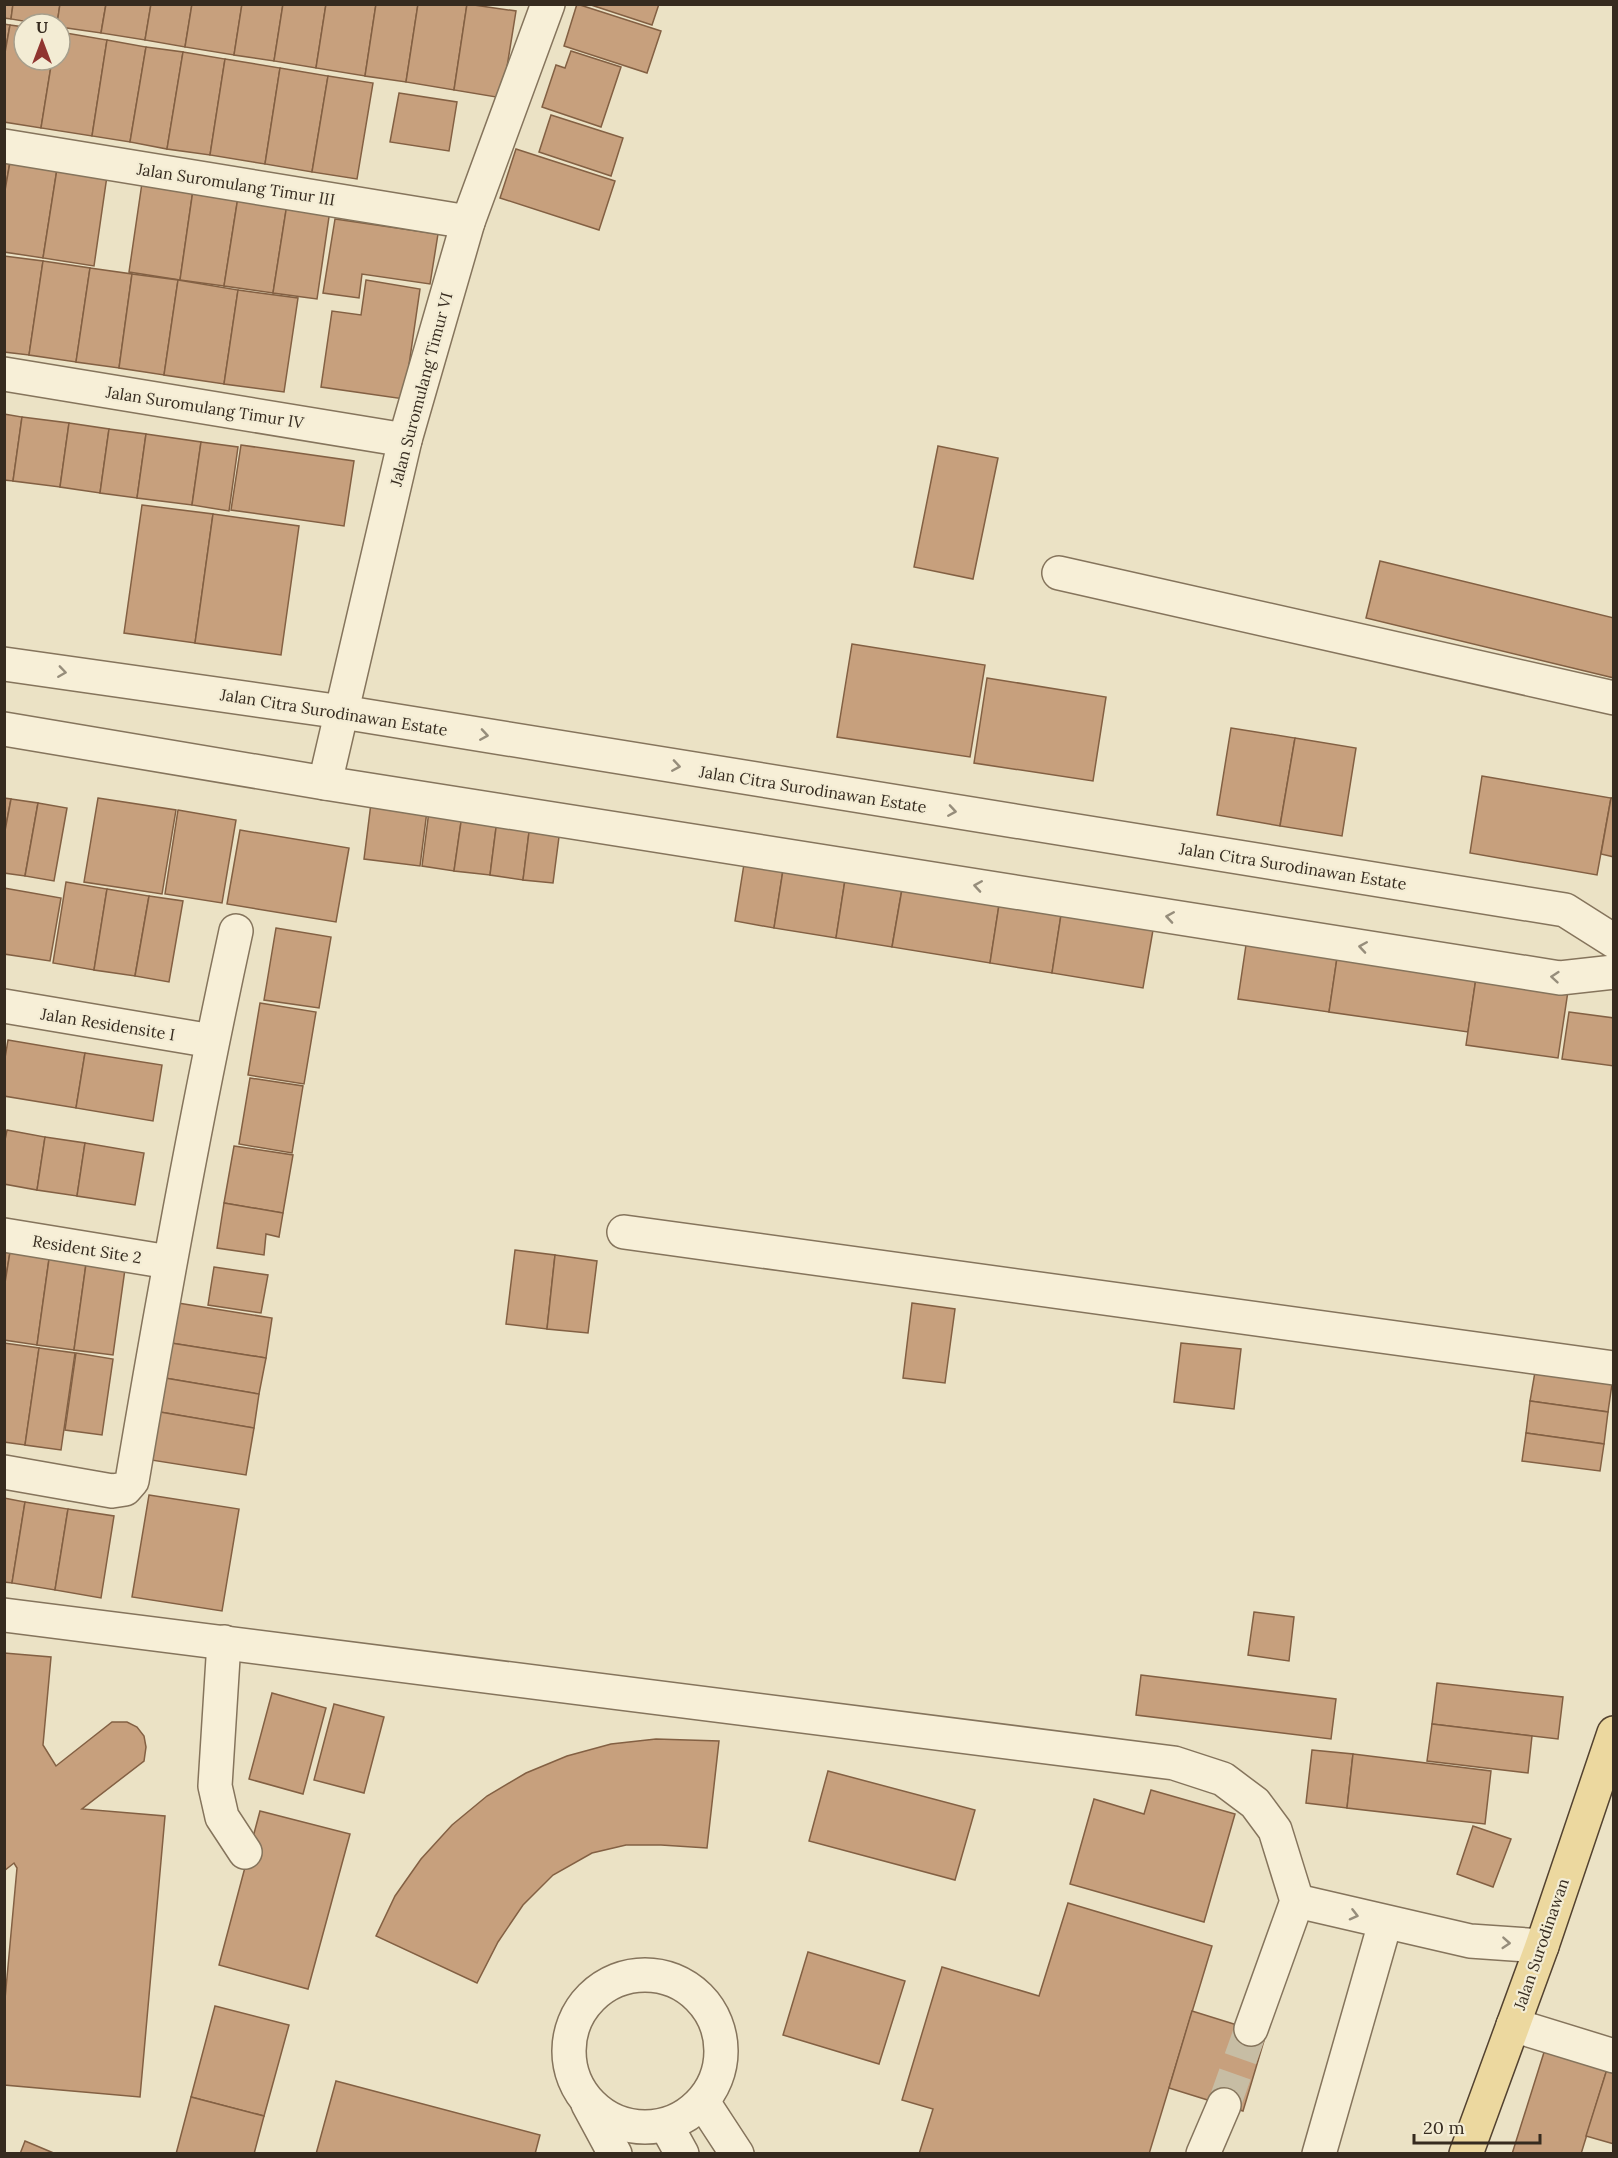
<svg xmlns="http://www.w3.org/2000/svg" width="1618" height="2158" font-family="Lora,serif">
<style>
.building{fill:#c7a07d;stroke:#836043;stroke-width:1.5}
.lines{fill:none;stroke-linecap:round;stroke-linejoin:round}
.minor-tunnel{stroke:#c7bda4;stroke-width:33;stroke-dasharray:33 16;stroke-linecap:butt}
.minor-casing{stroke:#85745c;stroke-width:36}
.major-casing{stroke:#534230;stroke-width:36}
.minor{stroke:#f7efd7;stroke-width:33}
.major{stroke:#ecd89f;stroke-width:33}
.oneway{stroke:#968d7b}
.labels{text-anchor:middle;stroke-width:4.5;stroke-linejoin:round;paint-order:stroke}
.street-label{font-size:16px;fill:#362b1f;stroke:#f3ecd4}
</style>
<rect width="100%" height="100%" fill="#ebe2c5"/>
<g class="building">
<polygon points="4,4 13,4 11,19 4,18"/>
<polygon points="13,4 60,4 57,24 41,24 11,19"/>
<polygon points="60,4 106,4 101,33 60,27 60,24 57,24"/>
<polygon points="106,4 151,4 145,40 101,33"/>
<polygon points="151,4 192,4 185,47 145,40"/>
<polygon points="192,4 242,4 234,55 185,47"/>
<polygon points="242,4 283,4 274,61 234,55"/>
<polygon points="283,4 326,4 316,68 274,61"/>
<polygon points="326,4 376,4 365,76 316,68"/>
<polygon points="376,4 418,4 406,82 365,76"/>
<polygon points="418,4 467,4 454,90 406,82"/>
<polygon points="467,4 516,11 502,98 454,90"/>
<polygon points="577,4 661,31 647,73 564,46"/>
<polygon points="588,4 659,4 652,25"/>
<polygon points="4,24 10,25 4,58"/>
<polygon points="10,25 24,27 24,60 52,60 41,128 4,122 4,58"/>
<polygon points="60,32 107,40 92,136 41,128 52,60 60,60"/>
<polygon points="107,40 146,47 130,142 92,136"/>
<polygon points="146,47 183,52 167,149 130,142"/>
<polygon points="571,51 621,67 601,127 542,107 556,65 565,68"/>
<polygon points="183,52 225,59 210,155 167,149"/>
<polygon points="225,59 280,68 265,164 210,155"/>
<polygon points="280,68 328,76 312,172 265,164"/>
<polygon points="328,76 373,83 357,179 312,172"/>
<polygon points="399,93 457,102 449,151 390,142"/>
<polygon points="551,115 623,138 611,176 539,152"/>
<polygon points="516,149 615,181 599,230 500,198"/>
<polygon points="4,161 10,162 4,196"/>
<polygon points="10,162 57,169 43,258 4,252 4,196"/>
<polygon points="57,169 107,176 94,266 43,258"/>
<polygon points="142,183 193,190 180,280 129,272"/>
<polygon points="193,190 238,197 224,286 180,280"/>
<polygon points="238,197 287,204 273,293 224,286"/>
<polygon points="287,204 330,210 317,299 273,293"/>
<polygon points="335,219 438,234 430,284 362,274 359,298 323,293"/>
<polygon points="4,256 43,261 29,355 4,352"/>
<polygon points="43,261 90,268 76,362 29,355"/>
<polygon points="90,268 132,274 119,368 76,362"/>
<polygon points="132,274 178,280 164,375 119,368"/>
<polygon points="178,280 238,290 224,384 164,375"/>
<polygon points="366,280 420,289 404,399 321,387 332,311 361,315"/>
<polygon points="238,290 298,298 284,392 224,384"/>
<polygon points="4,414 22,417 13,481 4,480"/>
<polygon points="22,417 69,423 60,487 13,481"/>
<polygon points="69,423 109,429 100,493 60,487"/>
<polygon points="109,429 146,434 137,498 100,493"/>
<polygon points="146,434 201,442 192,505 137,498"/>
<polygon points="201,442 238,447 229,511 192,505"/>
<polygon points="241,445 354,461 344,526 231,510"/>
<polygon points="938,446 998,458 973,579 914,567"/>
<polygon points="142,505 213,514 195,643 124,633"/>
<polygon points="213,514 299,526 281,655 195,643"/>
<polygon points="1380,561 1614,618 1614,678 1366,618"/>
<polygon points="852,644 985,665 970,757 837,737"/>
<polygon points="987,678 1106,697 1093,781 974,763"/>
<polygon points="1231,728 1295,738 1280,826 1217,815"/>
<polygon points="1295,738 1356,748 1342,836 1280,826"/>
<polygon points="1482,776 1611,798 1597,875 1470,853"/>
<polygon points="4,798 11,799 4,836"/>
<polygon points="98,798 176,810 162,894 84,882"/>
<polygon points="1611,798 1614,798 1614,857 1601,854"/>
<polygon points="11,799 38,803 25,876 4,873 4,836"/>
<polygon points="38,803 67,808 54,881 25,876"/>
<polygon points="371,803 427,811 420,866 364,859"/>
<polygon points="178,810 236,820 222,903 165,894"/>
<polygon points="429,811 462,815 454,871 422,866"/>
<polygon points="462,815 497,820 490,875 454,871"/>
<polygon points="497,820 530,824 523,880 490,875"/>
<polygon points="530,824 560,829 553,883 523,880"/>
<polygon points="240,830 349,848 336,922 227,904"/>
<polygon points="744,864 783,870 774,928 735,921"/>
<polygon points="783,870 845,880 836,938 774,928"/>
<polygon points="845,880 902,889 892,947 836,938"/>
<polygon points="66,882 107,889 94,970 53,963"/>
<polygon points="4,888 61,898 50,961 4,954"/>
<polygon points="107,889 149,896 135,976 94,970"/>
<polygon points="902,889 999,905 990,963 892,947"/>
<polygon points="149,896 183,901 169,982 135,976"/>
<polygon points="999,905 1061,915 1052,973 990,963"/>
<polygon points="1061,915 1153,930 1143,988 1052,973"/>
<polygon points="276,928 331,937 319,1008 264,1000"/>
<polygon points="1246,945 1337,958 1329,1012 1238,999"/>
<polygon points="1337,958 1476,978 1468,1032 1329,1012"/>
<polygon points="1476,978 1568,991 1558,1058 1466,1045"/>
<polygon points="260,1003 316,1012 304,1084 248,1075"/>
<polygon points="1569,1012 1614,1018 1614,1066 1562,1059"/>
<polygon points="8,1040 85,1053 76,1108 4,1096 4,1064"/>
<polygon points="85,1053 162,1065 153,1121 76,1108"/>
<polygon points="250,1078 303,1086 292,1153 239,1144"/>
<polygon points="7,1130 45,1137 37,1190 4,1184 4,1145"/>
<polygon points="45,1137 85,1143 77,1196 37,1190"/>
<polygon points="85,1143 144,1153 135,1205 77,1196"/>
<polygon points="234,1146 293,1155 283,1213 224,1203"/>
<polygon points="224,1203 283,1213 279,1237 266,1234 264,1255 217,1248"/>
<polygon points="4,1245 11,1246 4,1289"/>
<polygon points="11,1246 50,1252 37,1345 4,1340 4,1289"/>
<polygon points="515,1250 555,1255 547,1329 506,1324"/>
<polygon points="50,1252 87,1257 74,1350 37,1345"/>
<polygon points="555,1255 597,1261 588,1333 547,1329"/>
<polygon points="87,1257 126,1262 113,1355 74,1350"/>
<polygon points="214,1267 268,1275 261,1313 208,1305"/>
<polygon points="178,1303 272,1318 266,1358 171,1343"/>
<polygon points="912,1303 955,1309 945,1383 903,1378"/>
<polygon points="4,1343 39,1348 25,1445 4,1442"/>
<polygon points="171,1343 266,1358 259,1394 165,1378"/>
<polygon points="1181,1343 1241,1349 1234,1409 1174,1402"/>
<polygon points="39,1348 75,1353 61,1450 25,1445"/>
<polygon points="76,1353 113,1359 102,1435 65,1430"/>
<polygon points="1536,1366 1613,1377 1608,1412 1530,1401"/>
<polygon points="165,1378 259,1394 254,1428 160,1412"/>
<polygon points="1530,1401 1608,1412 1604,1444 1526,1433"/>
<polygon points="160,1412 254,1428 246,1475 151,1460"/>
<polygon points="1526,1433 1604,1444 1600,1471 1522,1461"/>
<polygon points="149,1495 239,1509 222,1611 132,1597"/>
<polygon points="4,1498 25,1502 12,1583 4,1582"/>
<polygon points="25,1502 68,1509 55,1590 12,1583"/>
<polygon points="68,1509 114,1516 101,1598 55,1590"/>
<polygon points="1254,1612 1294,1617 1289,1661 1248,1655"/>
<polygon points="4,1653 51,1657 43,1745 56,1766 112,1722 127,1722 137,1727 144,1736 146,1747 144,1761 82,1809 165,1816 140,2097 4,2085 4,2010 17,1868 14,1863 4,1871"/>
<polygon points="1141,1675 1336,1699 1331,1739 1136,1715"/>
<polygon points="1437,1683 1563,1697 1558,1739 1432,1724"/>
<polygon points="272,1693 326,1708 303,1794 249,1779"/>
<polygon points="334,1704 384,1717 364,1793 314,1780"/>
<polygon points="1432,1724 1532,1736 1528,1773 1427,1761"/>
<polygon points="656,1739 719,1741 707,1848 661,1845 626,1845 592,1853 553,1875 523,1905 498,1942 477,1983 376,1936 395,1896 421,1859 452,1825 487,1796 526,1773 567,1756 611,1744"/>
<polygon points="1312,1750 1353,1754 1347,1808 1306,1803"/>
<polygon points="1353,1754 1491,1771 1485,1824 1347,1808"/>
<polygon points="828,1771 975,1810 955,1880 809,1841"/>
<polygon points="1151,1790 1235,1814 1204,1922 1070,1884 1094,1799 1144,1814"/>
<polygon points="260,1811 350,1834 308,1989 219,1965"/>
<polygon points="1473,1826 1511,1839 1493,1887 1457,1874"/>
<polygon points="1068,1903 1212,1946 1149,2154 919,2154 933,2109 902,2100 942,1967 1039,1996"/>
<polygon points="808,1952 905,1981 879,2064 783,2035"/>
<polygon points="215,2006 289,2025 264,2116 191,2097"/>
<polygon points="1192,2011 1266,2034 1243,2111 1169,2088"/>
<polygon points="1546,2046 1608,2066 1581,2154 1512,2154"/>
<polygon points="1608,2066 1614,2068 1614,2144 1586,2136"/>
<polygon points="336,2081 540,2135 535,2154 316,2154"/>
<polygon points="191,2097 264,2116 254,2154 176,2154"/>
<polygon points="25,2141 56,2154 20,2154"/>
</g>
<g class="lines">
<polyline class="minor-tunnel" points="1224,2105 1251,2029"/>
<g class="minor-casing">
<g id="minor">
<polyline points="4,146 468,222"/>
<polyline points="4,374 405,440"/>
<polyline points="1059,573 1614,698"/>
<polyline points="4,664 342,712 1565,910 1614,941"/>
<polyline points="4,729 325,783 1560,978 1614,972"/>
<polyline points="325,783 405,440 468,222 548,4"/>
<polyline points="4,1006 212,1041"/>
<polyline points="624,1232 1614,1368"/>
<polyline points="4,1235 169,1262"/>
<path d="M4 1472 112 1491 125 1489 132 1481C163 1297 196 1114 236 931"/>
<polyline points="4,1615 1174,1763 1223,1779 1255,1803 1275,1830 1297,1901 1251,2029"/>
<polyline points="224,1642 215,1786 222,1817 245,1852"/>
<polyline points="1297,1901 1470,1941 1542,1946"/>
<circle cx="645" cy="2051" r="76"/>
<polyline points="1513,2025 1614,2056"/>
<polyline points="703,2102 737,2154"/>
<polyline points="588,2104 615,2154"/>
<polyline points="666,2125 682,2154"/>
<polyline points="1203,2154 1224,2105"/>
<polyline points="1319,2154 1385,1923"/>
</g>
</g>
<g class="major-casing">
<polyline id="major" points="1466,2154 1542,1946 1614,1733"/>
</g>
<use href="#minor" class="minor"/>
<use href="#major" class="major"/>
</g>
<defs><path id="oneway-chevron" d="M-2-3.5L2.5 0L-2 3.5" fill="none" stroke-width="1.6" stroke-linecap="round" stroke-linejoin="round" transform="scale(1.5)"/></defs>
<g class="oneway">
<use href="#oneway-chevron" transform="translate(62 672) rotate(8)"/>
<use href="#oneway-chevron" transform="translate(484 735) rotate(9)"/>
<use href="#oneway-chevron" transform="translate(676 766) rotate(9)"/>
<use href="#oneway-chevron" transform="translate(952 811) rotate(9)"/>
<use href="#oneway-chevron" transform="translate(978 886) rotate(-171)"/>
<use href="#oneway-chevron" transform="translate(1170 917) rotate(-171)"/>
<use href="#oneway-chevron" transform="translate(1363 947) rotate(-171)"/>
<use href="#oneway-chevron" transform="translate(1555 977) rotate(-175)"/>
<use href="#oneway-chevron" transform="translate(1354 1915) rotate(14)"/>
<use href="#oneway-chevron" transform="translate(1506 1943) rotate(4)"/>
</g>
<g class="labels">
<g class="street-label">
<text transform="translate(236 184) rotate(9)" y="6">Jalan Suromulang Timur III</text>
<text transform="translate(421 389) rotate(-75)" y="6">Jalan Suromulang Timur VI</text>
<text transform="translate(205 407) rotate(9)" y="6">Jalan Suromulang Timur IV</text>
<text transform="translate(334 712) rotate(9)" y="6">Jalan Citra Surodinawan Estate</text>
<text transform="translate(813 789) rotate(9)" y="6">Jalan Citra Surodinawan Estate</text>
<text transform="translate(1293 866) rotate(9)" y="6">Jalan Citra Surodinawan Estate</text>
<text transform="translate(108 1024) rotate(9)" y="6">Jalan Residensite I</text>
<text transform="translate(87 1249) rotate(9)" y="6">Resident Site 2</text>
<text transform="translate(1541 1944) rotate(-71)" y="6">Jalan Surodinawan</text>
</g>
</g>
<rect width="1618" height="2158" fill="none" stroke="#362b1f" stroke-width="12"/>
<g transform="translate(42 42)"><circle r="28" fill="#f3ecd4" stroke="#a79f8c" stroke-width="1.5"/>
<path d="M0-4.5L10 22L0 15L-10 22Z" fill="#903530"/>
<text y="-9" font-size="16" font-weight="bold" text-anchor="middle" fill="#362b1f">U</text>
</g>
<path d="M1414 2134v9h126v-9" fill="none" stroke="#362b1f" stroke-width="3"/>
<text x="1423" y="2134" font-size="18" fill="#362b1f" stroke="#f3ecd4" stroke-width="4.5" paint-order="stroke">20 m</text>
</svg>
